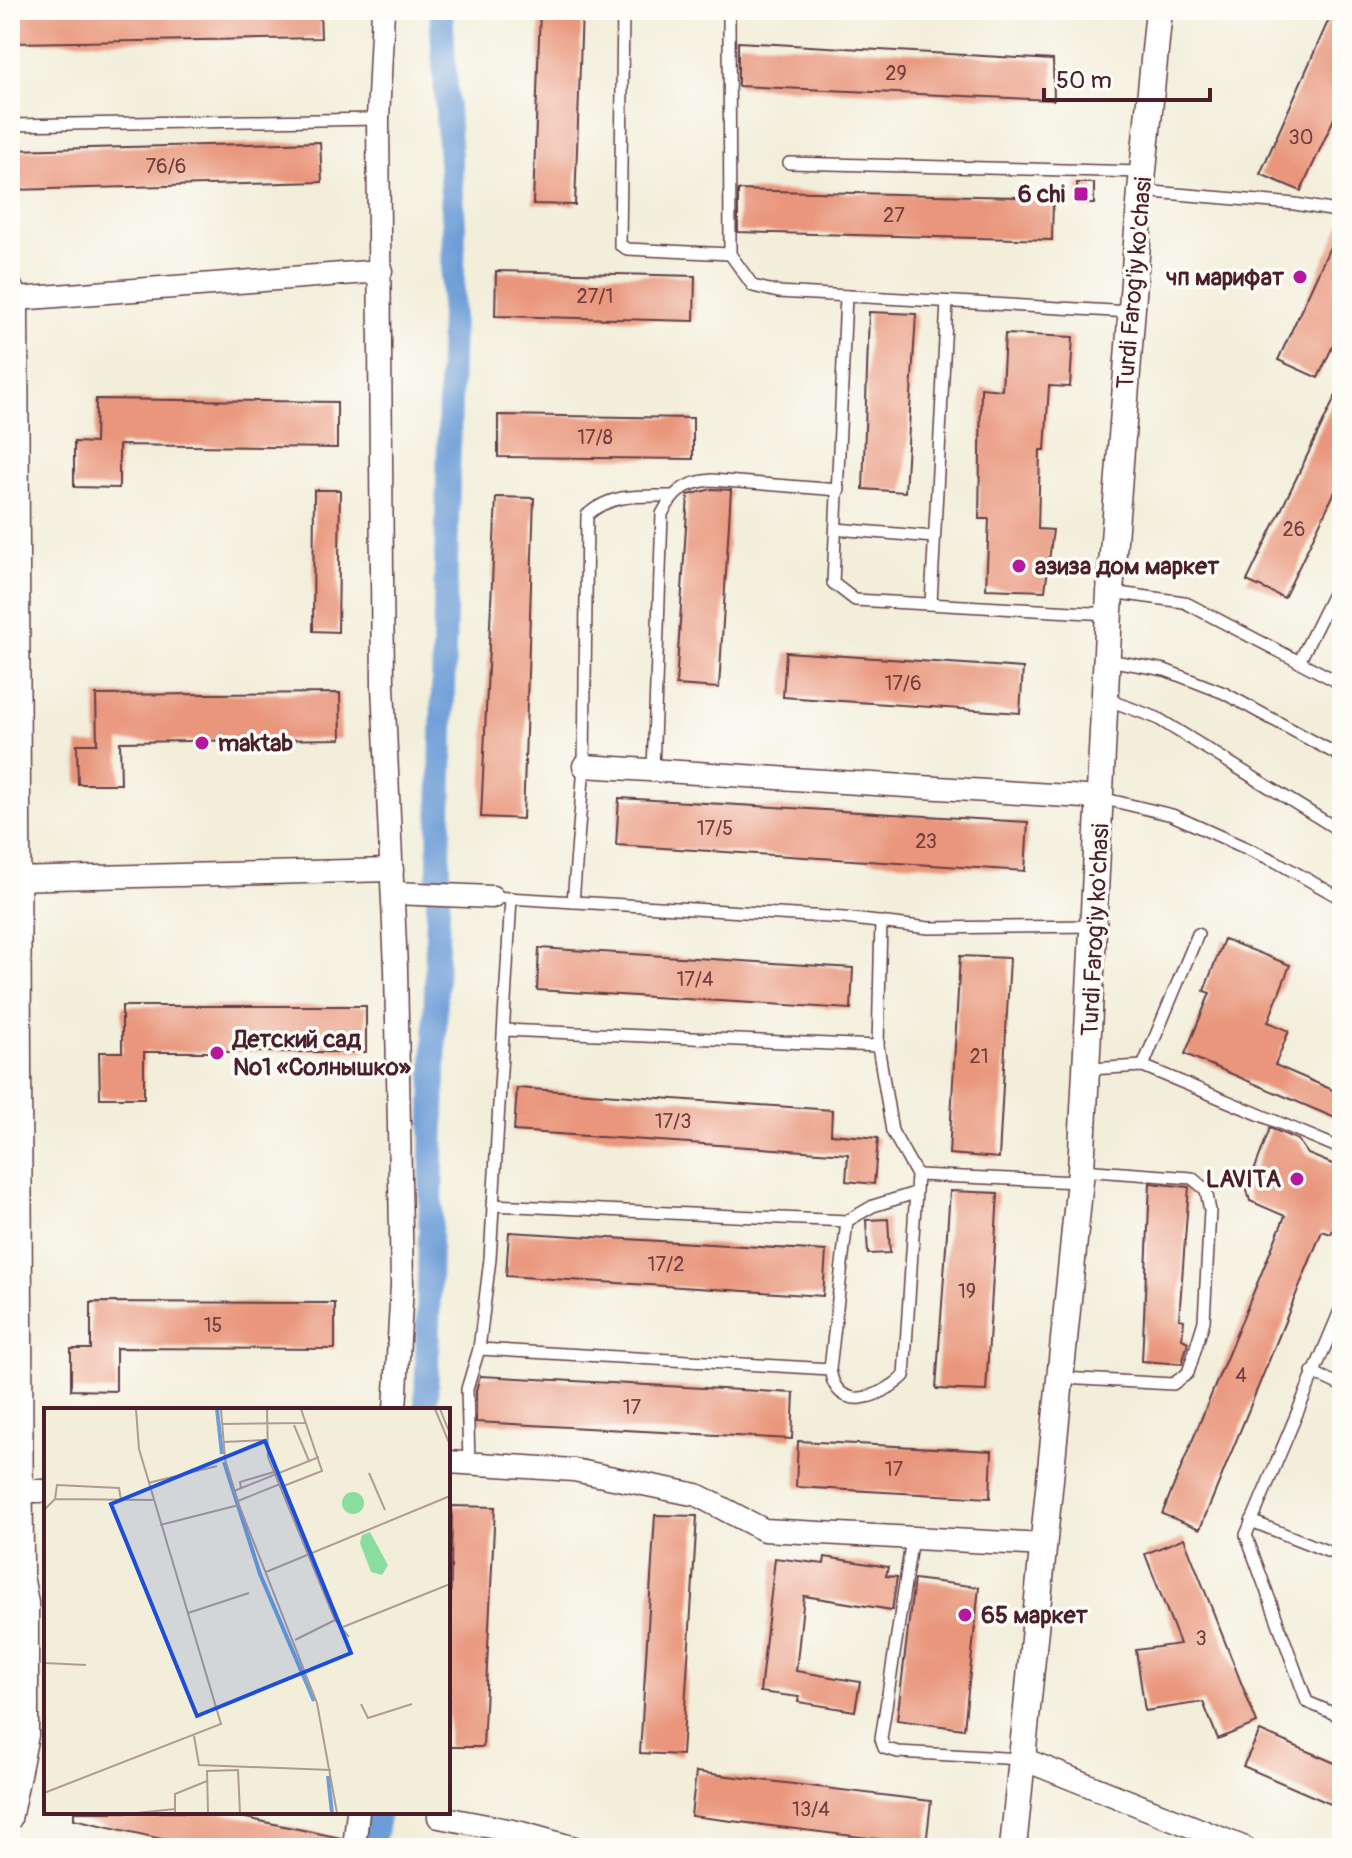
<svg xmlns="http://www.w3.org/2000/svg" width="1352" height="1858" font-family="Pangolin,sans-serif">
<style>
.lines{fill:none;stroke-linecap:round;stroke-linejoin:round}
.canal{stroke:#6d9dd7;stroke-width:24}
.building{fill:#e9967b}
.service-casing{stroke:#633e45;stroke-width:14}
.minor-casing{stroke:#633e45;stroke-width:25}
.tertiary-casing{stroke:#633e45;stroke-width:29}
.service{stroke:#fff;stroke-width:11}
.minor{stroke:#fff;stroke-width:22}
.tertiary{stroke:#fff;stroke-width:26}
.poi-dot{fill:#b5179e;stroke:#fdfcf7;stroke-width:3}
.labels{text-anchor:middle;stroke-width:7;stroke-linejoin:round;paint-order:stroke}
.number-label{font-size:20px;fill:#723d3f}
.poi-label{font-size:24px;font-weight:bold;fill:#4a1f2b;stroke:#fdfcf7;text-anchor:start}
.street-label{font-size:24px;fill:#4a1f2b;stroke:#fdfcf7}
.inset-river{fill:none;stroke:#6d9dd7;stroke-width:4}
.inset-road{fill:none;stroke:#af9b94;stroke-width:2}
.view{fill:#1d4ed8;fill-opacity:0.15;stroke:#1d4ed8;stroke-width:4}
.inset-edge{fill:none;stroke:#4a1f2b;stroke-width:4}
</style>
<rect width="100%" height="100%" fill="#fdfcf7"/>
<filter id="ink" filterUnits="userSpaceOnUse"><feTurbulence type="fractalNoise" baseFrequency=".0125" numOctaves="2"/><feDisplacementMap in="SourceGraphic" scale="16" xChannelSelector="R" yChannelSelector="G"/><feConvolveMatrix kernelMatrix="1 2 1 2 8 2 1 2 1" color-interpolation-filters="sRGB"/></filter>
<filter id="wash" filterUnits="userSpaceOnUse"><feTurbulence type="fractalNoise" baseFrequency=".006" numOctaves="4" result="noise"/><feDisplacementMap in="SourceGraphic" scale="32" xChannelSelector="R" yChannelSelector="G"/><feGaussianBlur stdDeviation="1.8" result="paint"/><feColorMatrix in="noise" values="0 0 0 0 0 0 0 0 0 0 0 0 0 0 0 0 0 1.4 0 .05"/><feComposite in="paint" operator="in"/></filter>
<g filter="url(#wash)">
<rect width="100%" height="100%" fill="#f2eeda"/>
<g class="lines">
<g class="canal">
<polyline points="426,1410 454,228 441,10"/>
<polyline points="372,1848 379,1812"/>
</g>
</g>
<g id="blocks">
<g class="building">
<polygon points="13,10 320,10 321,38 13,43"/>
<polygon points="540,10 582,10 575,205 533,204"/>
<polygon points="1333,10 1342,10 1342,101 1301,191 1260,174"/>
<polygon points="738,42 1053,60 1054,100 738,86"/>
<polygon points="320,142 322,182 12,190 11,150"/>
<polygon points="1077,183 1094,183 1094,204 1078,204"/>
<polygon points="738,190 1053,198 1052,240 738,232"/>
<polygon points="1342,221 1342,326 1318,378 1278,360"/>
<polygon points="496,271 695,276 694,321 495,316"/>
<polygon points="869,312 916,314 905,492 863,489"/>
<polygon points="1005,334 1073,337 1070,387 1049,386 1045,450 1040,450 1038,529 1053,530 1045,591 986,589 989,519 979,519 981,388 1002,390"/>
<polygon points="1342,383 1342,477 1284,598 1247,581"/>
<polygon points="96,399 337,402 337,448 119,445 119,488 74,487 74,442 95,443"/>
<polygon points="498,415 693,418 693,459 498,457"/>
<polygon points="712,489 731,490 719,688 676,685 688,495"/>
<polygon points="314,490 340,490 338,632 313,631"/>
<polygon points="496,497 534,498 523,819 481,817"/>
<polygon points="786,652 1023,668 1020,713 783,697"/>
<polygon points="340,693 341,739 120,742 121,784 78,784 77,744 97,744 96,695"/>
<polygon points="619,798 1028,822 1025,871 616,845"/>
<polygon points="1224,939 1290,965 1268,1022 1289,1031 1275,1065 1342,1094 1342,1121 1185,1054 1210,993 1204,991"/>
<polygon points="539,948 853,968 851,1009 537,990"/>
<polygon points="960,956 1010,958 999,1158 949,1154"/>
<polygon points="122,1006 366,1006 366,1052 144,1052 144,1098 100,1098 99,1052 122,1052"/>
<polygon points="517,1088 832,1110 831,1134 878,1138 874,1184 846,1181 848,1154 514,1131"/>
<polygon points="1270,1128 1298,1140 1308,1154 1342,1168 1342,1205 1331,1234 1322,1231 1200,1529 1162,1514 1285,1216 1250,1201 1247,1190"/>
<polygon points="1150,1183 1189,1187 1179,1319 1184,1320 1182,1339 1188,1342 1182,1364 1142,1361"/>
<polygon points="950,1191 998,1193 986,1391 936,1389"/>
<polygon points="888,1219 890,1253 868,1254 866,1220"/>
<polygon points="509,1232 826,1251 823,1296 506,1276"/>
<polygon points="91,1302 335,1303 335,1349 116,1348 116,1391 71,1390 71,1349 91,1349"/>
<polygon points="480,1376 794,1393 792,1439 476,1422 476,1390"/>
<polygon points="798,1441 992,1451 990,1498 796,1487"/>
<polygon points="452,1506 495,1507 483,1747 448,1747"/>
<polygon points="655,1515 697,1516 682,1755 640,1753"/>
<polygon points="1184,1538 1257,1723 1218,1739 1203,1702 1145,1711 1136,1650 1180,1644 1145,1554"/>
<polygon points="825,1557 888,1567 886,1576 897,1577 892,1610 804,1596 796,1671 860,1682 855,1711 798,1702 799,1697 760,1692 775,1558 824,1564"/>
<polygon points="914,1579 979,1587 964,1729 897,1720"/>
<polygon points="1260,1731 1342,1766 1342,1809 1243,1766"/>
<polygon points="696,1772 931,1801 926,1845 691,1816"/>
<polygon points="74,1812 217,1812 341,1838 340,1848 201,1848 74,1819"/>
</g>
</g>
</g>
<g filter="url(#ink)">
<use href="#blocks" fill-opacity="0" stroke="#633e45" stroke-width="2"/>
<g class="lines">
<g class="service-casing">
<g id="service">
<polyline points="623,10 620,245 627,249 730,254"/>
<polyline points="729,10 730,254 753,286 778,292 1131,312"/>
<polyline points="10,125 378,119"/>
<polyline points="789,163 1142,172"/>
<polyline points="1141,191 1295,204 1342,212"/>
<polyline points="846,296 833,583 855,600 1109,614"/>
<polyline points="836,529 934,537"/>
<polyline points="1111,592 1184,602 1342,684"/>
<polyline points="931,603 947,302"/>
<polyline points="1108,660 1165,670 1224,693 1342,757"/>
<polyline points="1299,662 1342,576"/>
<polyline points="1106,699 1157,718 1342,832"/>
<path d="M653 770 662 514C674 491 686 482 712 480L839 490"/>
<polyline points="1101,798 1172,815 1275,861 1342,899"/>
<polyline points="492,897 844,918 929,928 1095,926"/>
<path d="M573 902 584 766 587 515C612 493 640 496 671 496"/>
<polyline points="504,1030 878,1046"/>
<polyline points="1143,1066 1198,934"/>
<polyline points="1089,1069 1143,1066 1342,1149"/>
<polyline points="917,1175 1079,1182"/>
<polyline points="492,1205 847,1221"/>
<polyline points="1342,1306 1246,1535 1307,1702 1342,1717"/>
<path d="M479 1349 830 1369C836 1415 881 1398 904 1376L917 1175 892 1131 878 1046 881 922"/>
<polyline points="830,1369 847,1221 873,1206 915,1193"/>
<polyline points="1312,1372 1342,1386"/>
<polyline points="1062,1378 1173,1384 1188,1373 1204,1321 1210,1211 1206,1190 1192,1178 1081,1170"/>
<polyline points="469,1463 467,1389 479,1349 490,1259 511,898"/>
<polyline points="1251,1521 1342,1557"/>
<polyline points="912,1538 881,1739 884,1748 898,1752 1021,1759"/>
</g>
</g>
<g class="minor-casing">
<g id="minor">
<polyline points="383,10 378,119 383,686 396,968 402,1285 395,1410"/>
<polyline points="10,285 17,299 22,1575 27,1603 27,1735 10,1819"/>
<polyline points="17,299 381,271"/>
<polyline points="584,766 1101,798"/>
<polyline points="10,879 392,870"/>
<polyline points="393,893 492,897"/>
<polyline points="448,1462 574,1470 697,1495 764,1530 1044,1545"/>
<polyline points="22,1491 46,1491"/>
<polyline points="1023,1759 1245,1848"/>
<polyline points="439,1817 518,1832 575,1848"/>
<polyline points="354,1848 358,1812"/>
</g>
</g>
<g class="tertiary-casing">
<polyline id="tertiary" points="1013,1848 1081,1170 1110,592 1141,191 1159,10"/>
</g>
<use href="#service" class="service"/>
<use href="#minor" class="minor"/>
<use href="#tertiary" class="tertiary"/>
</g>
</g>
<g class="poi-dot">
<rect x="1073" y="186" width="16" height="16" rx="4"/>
<circle cx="1300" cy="277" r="8"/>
<circle cx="1019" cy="566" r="8"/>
<circle cx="202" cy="743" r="8"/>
<circle cx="217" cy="1053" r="8"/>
<circle cx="1297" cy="1179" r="8"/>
<circle cx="965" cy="1615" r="8"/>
</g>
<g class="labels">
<g class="number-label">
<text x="896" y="80">29</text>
<text x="1301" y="144">30</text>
<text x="166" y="173">76/6</text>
<text x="894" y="222">27</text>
<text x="595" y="303">27/1</text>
<text x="595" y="444">17/8</text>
<text x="1294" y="536">26</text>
<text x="903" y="690">17/6</text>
<text x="715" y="835">17/5</text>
<text x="926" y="848">23</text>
<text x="695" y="986">17/4</text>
<text x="979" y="1063">21</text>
<text x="673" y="1128">17/3</text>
<text x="666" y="1271">17/2</text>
<text x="967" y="1298">19</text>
<text x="213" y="1332">15</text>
<text x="1241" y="1382">4</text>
<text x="632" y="1414">17</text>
<text x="894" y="1476">17</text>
<text x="1201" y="1645">3</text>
<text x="811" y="1816">13/4</text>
</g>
<g class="poi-label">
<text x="1065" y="202" text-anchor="end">6 chi</text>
<text x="1284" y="285" text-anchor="end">чп марифат</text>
<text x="1035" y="574">азиза дом маркет</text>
<text x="218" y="751">maktab</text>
<text x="233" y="1047">Детский сад<tspan x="233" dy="28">№1 «Солнышко»</tspan></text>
<text x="1281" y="1187" text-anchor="end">LAVITA</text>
<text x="981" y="1623">65 маркет</text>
</g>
<g class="street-label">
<text transform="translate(1134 283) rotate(-85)" y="8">Turdi Farog'iy ko'chasi</text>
<text transform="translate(1095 930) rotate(-87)" y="8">Turdi Farog'iy ko'chasi</text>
</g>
</g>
<g transform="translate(44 1408)">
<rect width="406" height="406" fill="#f2eeda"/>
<path d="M298 95a11 11 0 1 1 22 0a11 11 0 1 1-22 0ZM326 124 344 157 338 167 327 164 316 135 318 127Z" fill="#89dd9f"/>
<path class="inset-river" d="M173 1 178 46M180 54 216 166 270 293M284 368 288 405"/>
<path class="inset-road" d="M177 1 181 51 195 97 273 295 293 405M223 1 224 49 291 212 305 229M391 1 406 37M396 1 406 26M178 16 261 15M250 17 265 53M180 34 221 32M325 65 341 102M104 75 173 58M237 79 278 63 257 1M197 80 196 74 230 64M190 83 275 49M11 91 13 77 75 80 77 92M194 93 236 76M0 102 11 91 109 92M116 117 195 97M222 164 406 88M144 205 205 185M299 219 406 176M251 232 291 212M0 255 42 257M317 296 324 310 368 296M150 328 155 357 287 362M163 362 164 405M163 363 194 362 196 405M0 385 177 316 95 41 92 1M93 405 131 401M131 405V386L163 373"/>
<path class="view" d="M221 33 307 245 153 308 67 96Z"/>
<rect width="406" height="406" class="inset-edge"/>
</g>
<rect width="1352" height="1858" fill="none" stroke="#fdfcf7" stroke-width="40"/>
<path d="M1044 88v12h166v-12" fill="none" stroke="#4a1f2b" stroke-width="4"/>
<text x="1056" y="88" font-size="24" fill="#4a1f2b" stroke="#fdfcf7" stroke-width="6" paint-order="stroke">50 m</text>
</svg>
